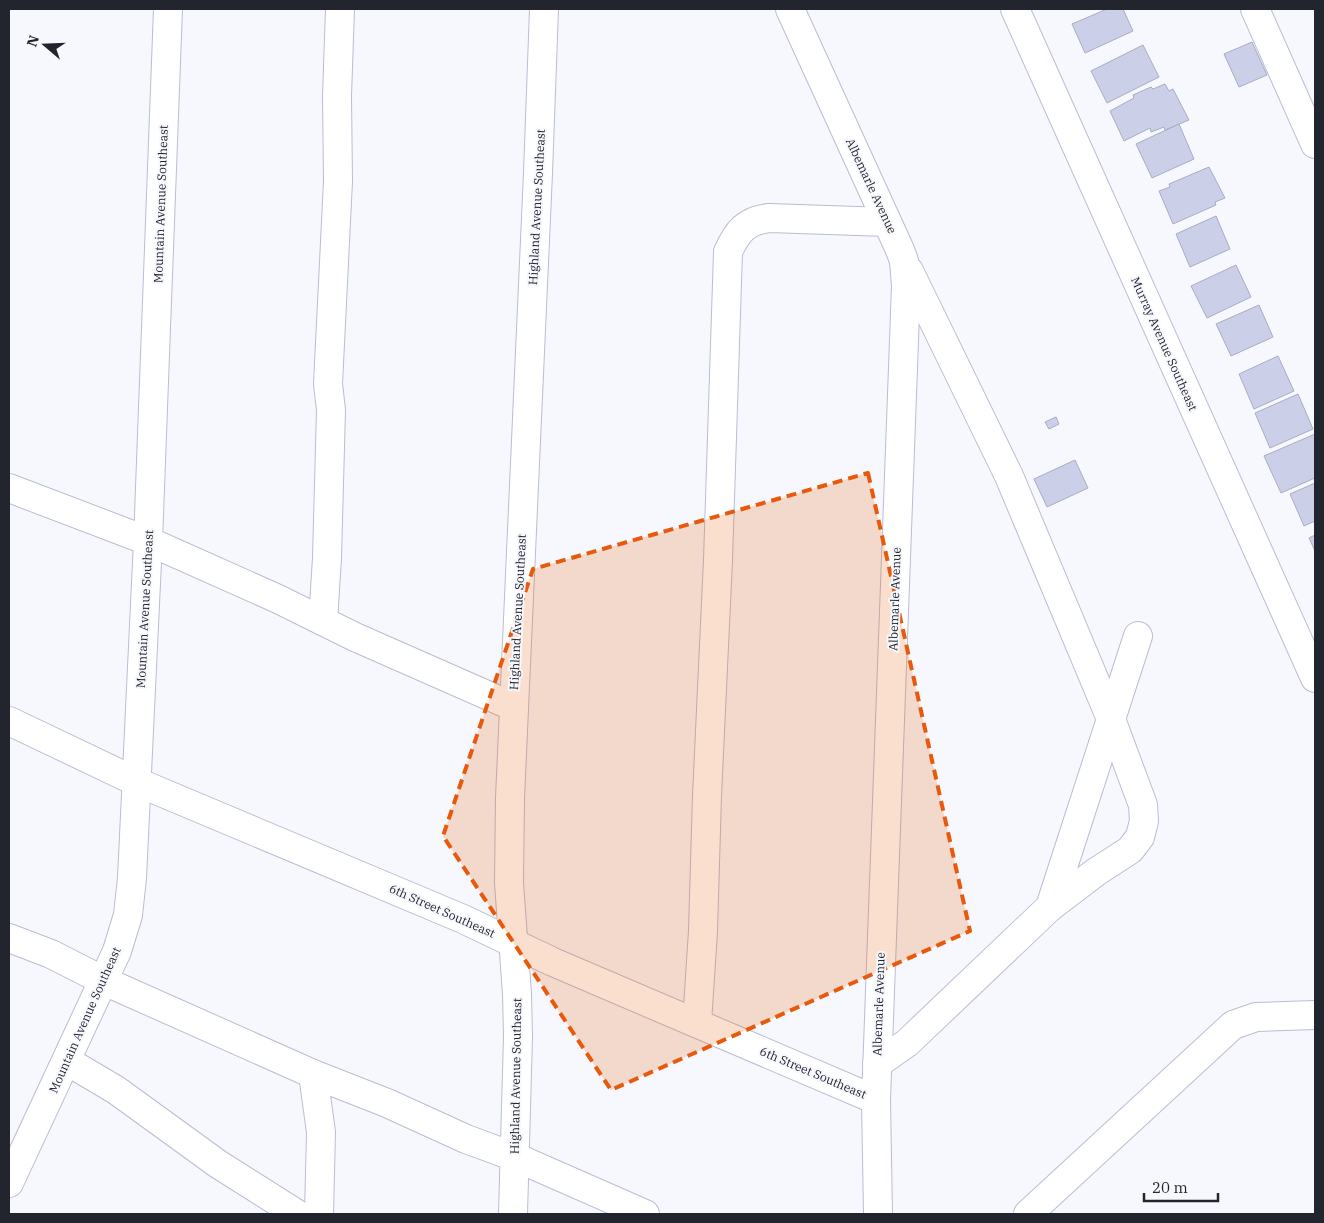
<svg xmlns="http://www.w3.org/2000/svg" width="1324" height="1223" font-family="'IBM Plex Serif',serif">
<style>
.building{fill:#cbd0e8;stroke:#a8acc4}
.lines{fill:none;stroke-linecap:round;stroke-linejoin:round}
.minor-casing{stroke:#b9bdd5;stroke-width:30}
.minor{stroke:#fff;stroke-width:28}
.marked{fill:#e8590c;fill-opacity:0.2;stroke:#e8590c;stroke-width:4;stroke-dasharray:10 6;stroke-linejoin:round}
.labels{text-anchor:middle;stroke-width:4;stroke-linejoin:round;paint-order:stroke}
.street-label{font-size:12px;fill:#23252e;stroke:#f7f8fd}
</style>
<rect width="100%" height="100%" fill="#f7f8fd"/>
<g class="building">
<polygon points="1107,9 1123,9 1133,31 1085,53 1072,24"/>
<polygon points="1252,42 1267,75 1239,87 1224,54"/>
<polygon points="1143,45 1159,77 1107,103 1091,71"/>
<polygon points="1165,84 1169,91 1173,89 1189,120 1165,130 1164,127 1151,132 1150,128 1124,141 1110,111 1134,98 1133,95 1151,87 1153,89"/>
<polygon points="1179,124 1194,159 1152,178 1136,144"/>
<polygon points="1209,167 1225,198 1215,202 1216,205 1173,224 1159,191 1170,187 1169,184"/>
<polygon points="1216,216 1230,249 1190,267 1176,234"/>
<polygon points="1236,265 1251,297 1207,318 1191,286"/>
<polygon points="1259,305 1273,337 1231,356 1216,324"/>
<polygon points="1278,356 1294,391 1254,409 1239,374"/>
<polygon points="1298,394 1313,429 1270,448 1255,413"/>
<polygon points="1056,417 1059,424 1049,429 1045,422"/>
<polygon points="1315,434 1315,478 1281,493 1264,456"/>
<polygon points="1075,460 1088,488 1047,507 1034,479"/>
<polygon points="1315,483 1315,521 1304,526 1290,494"/>
<polygon points="1315,535 1315,551 1309,538"/>
</g>
<g class="lines">
<g class="minor-casing">
<g id="minor">
<polyline points="790,9 900,250 904,261 906,286 876,1100 878,1214"/>
<polyline points="1015,9 1315,678"/>
<polyline points="1255,9 1315,144"/>
<polyline points="909,271 1009,476 1111,719 1143,805 1144,821 1140,837 1130,850 1096,872 1050,907"/>
<polyline points="9,488 148,541 278,599 355,637 514,707"/>
<polyline points="323,621 327,558 331,410 328,384 338,181 337,96 340,9"/>
<polyline points="9,721 137,782 463,919 553,962 876,1100"/>
<polyline points="9,938 51,954 104,981 313,1074 387,1103 466,1139 515,1157 645,1214"/>
<path d="M697 1023 703 931 707 796 718 560 728 252C737 232 745 221 769 218L887 222"/>
<polyline points="67,1061 116,1090 218,1164 297,1214"/>
<polyline points="877,1064 907,1043 1050,907 1138,636"/>
<polyline points="313,1074 321,1132 319,1214"/>
<polyline points="9,1183 117,951 128,915 132,878 148,541 168,9"/>
<polyline points="513,1214 518,1037 517,994 509,883 510,798 538,173 544,9"/>
<polyline points="1028,1214 1233,1025 1256,1017 1315,1015"/>
</g>
</g>
<use href="#minor" class="minor"/>
</g>
<path class="marked" d="M868 473 970 931 611 1090 443 836 533 569Z"/>
<g class="labels">
<g class="street-label">
<text transform="translate(871 186) rotate(65)" y="4">Albemarle Avenue</text>
<text transform="translate(161 204) rotate(-88)" y="4">Mountain Avenue Southeast</text>
<text transform="translate(537 207) rotate(-87)" y="4">Highland Avenue Southeast</text>
<text transform="translate(1164 344) rotate(66)" y="4">Murray Avenue Southeast</text>
<text transform="translate(895 599) rotate(-88)" y="4">Albemarle Avenue</text>
<text transform="translate(145 609) rotate(-87)" y="4">Mountain Avenue Southeast</text>
<text transform="translate(518 612) rotate(-87)" y="4">Highland Avenue Southeast</text>
<text transform="translate(442 911) rotate(24)" y="4">6th Street Southeast</text>
<text transform="translate(879 1004) rotate(-88)" y="4">Albemarle Avenue</text>
<text transform="translate(85 1020) rotate(-66)" y="4">Mountain Avenue Southeast</text>
<text transform="translate(813 1073) rotate(23)" y="4">6th Street Southeast</text>
<text transform="translate(516 1076) rotate(-89)" y="4">Highland Avenue Southeast</text>
</g>
</g>
<rect width="1324" height="1223" fill="none" stroke="#23252e" stroke-width="20"/>
<g transform="translate(45 45) rotate(289)" stroke="#f7f8fd" stroke-width="4" paint-order="stroke">
<path d="M0-4L9 19L0 12L-9 19Z" fill="#23252e"/>
<text y="-8" font-size="14" font-weight="bold" text-anchor="middle" fill="#23252e">N</text>
</g>
<path d="M1144 1193v8h74v-8" fill="none" stroke="#23252e" stroke-width="2.5"/>
<text x="1152" y="1193" font-size="15" fill="#23252e" stroke="#f7f8fd" stroke-width="4" paint-order="stroke">20 m</text>
</svg>
